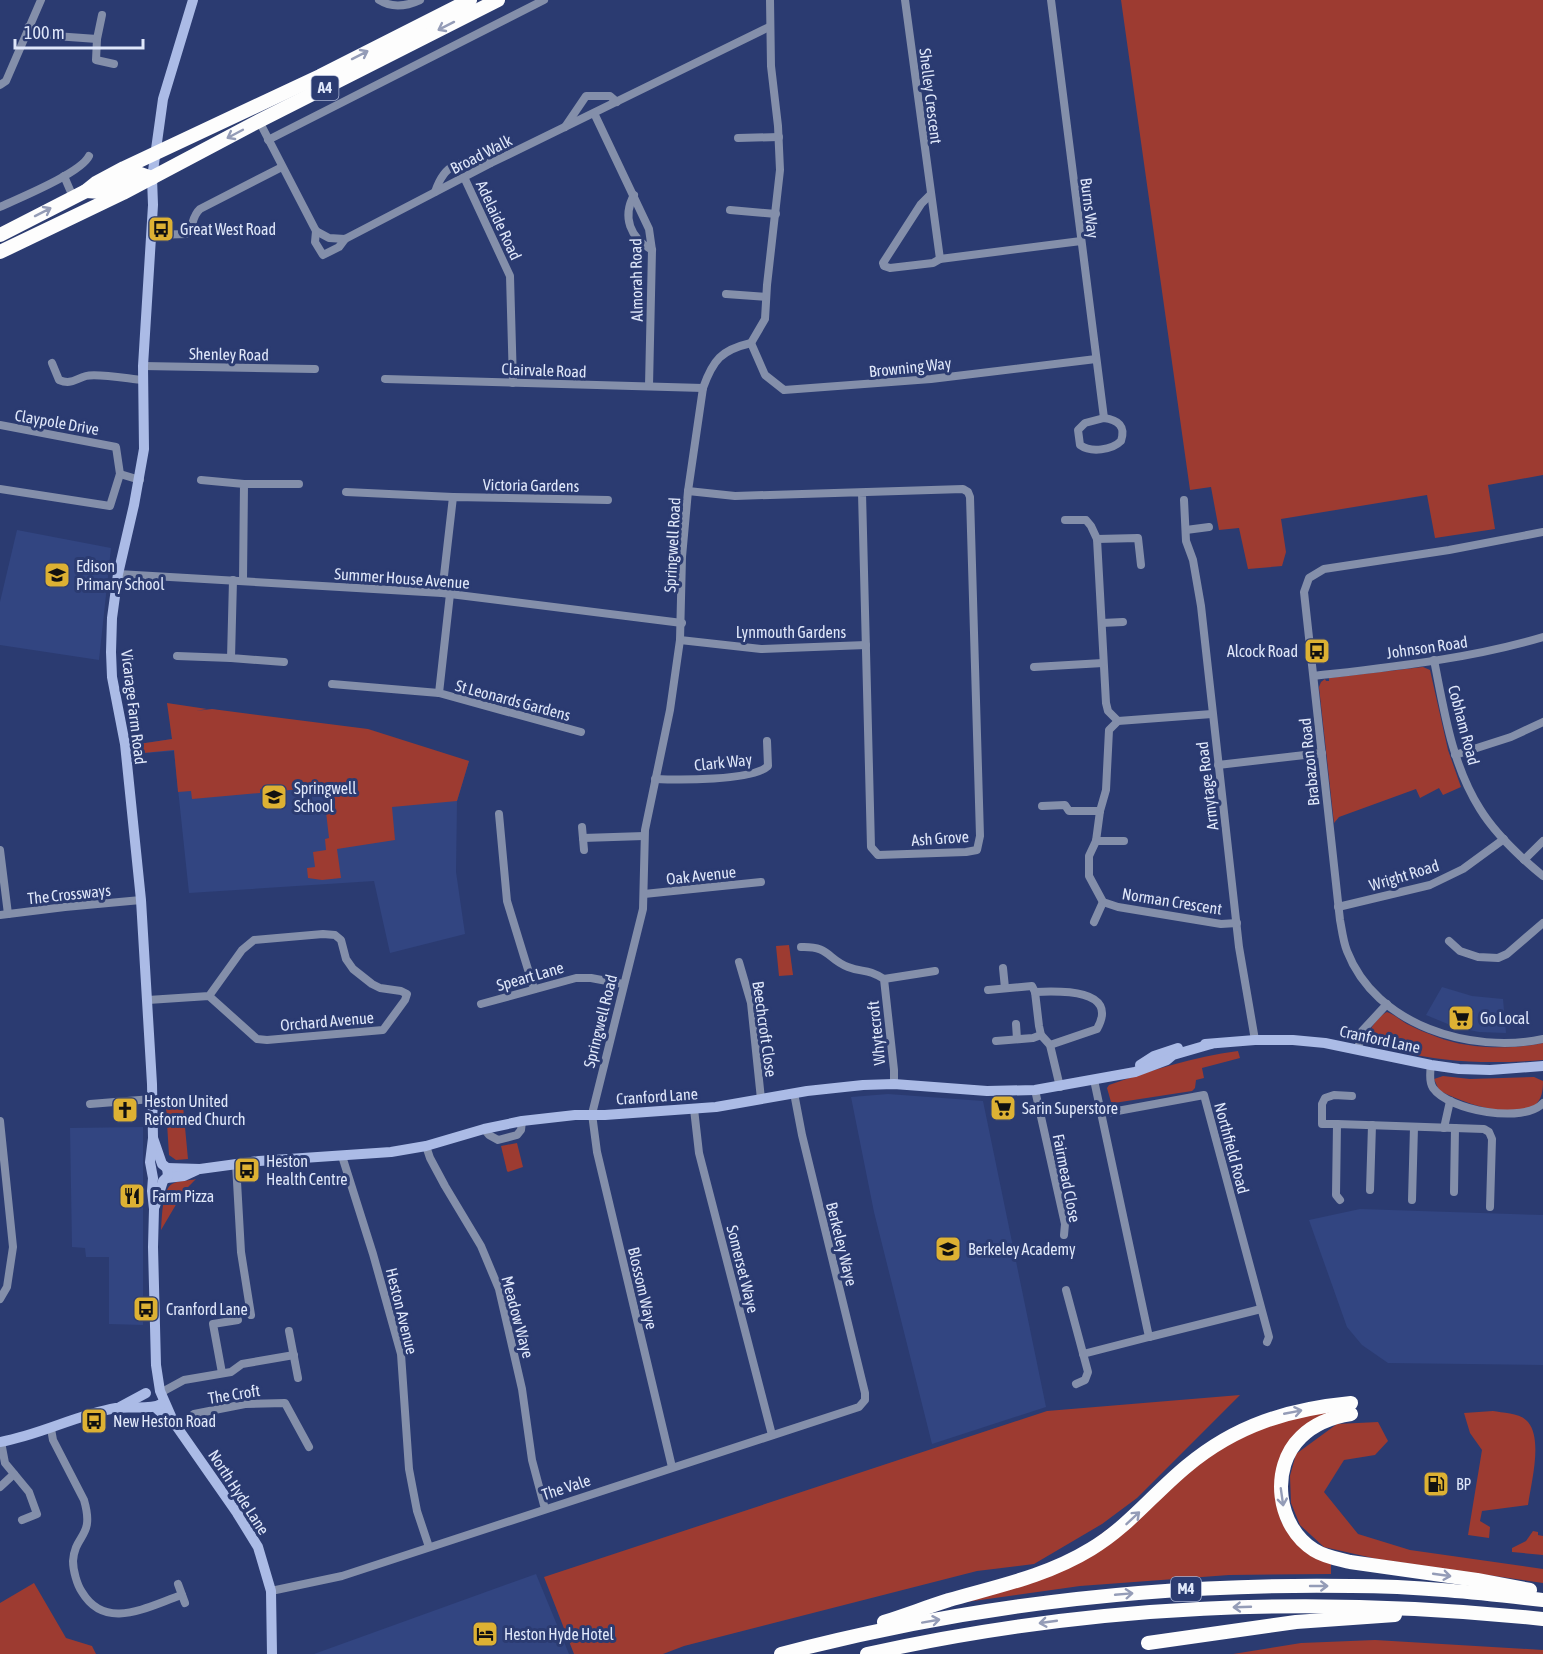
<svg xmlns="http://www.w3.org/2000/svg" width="1543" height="1654" font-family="'Asap Condensed',sans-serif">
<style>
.built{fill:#324581}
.green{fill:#9d3b31}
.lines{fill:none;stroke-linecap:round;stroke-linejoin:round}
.street{stroke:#848faa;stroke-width:8}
.secondary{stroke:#abbbe6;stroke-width:10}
.highway{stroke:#fdfdfd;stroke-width:14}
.oneway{stroke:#949cb7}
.labels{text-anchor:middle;stroke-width:6;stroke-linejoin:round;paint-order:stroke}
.shield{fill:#2b3b71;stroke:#a9b3d1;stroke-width:1.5}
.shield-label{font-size:15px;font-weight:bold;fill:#dfe7fa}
.street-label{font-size:16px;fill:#dfe7fa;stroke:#2b3b71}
.poi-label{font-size:16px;fill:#dfe7fa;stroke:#2b3b71;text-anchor:start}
</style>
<rect width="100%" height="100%" fill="#2b3b71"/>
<g class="built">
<polygon points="17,530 111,548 99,660 0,645 0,602"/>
<polygon points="212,709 469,761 457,801 456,872 465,934 390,953 374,881 189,893 174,751 133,754 132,745 172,739 169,713"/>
<polygon points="1442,987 1472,996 1503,999 1506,1033 1479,1032 1455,1027 1426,1015"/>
<polygon points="888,1094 983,1101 1046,1407 932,1444 874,1212 851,1097"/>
<polygon points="143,1127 143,1325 109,1324 109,1257 86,1257 85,1248 72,1247 70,1128"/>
<polygon points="1360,1209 1543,1215 1543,1365 1388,1363 1362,1345 1347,1327 1309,1220"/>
<polygon points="536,1574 569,1654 314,1654"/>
</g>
<g class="green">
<polygon points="1121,0 1543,0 1543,475 1488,485 1495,529 1435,538 1427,495 1281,519 1286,552 1282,566 1248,569 1239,528 1219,530 1211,487 1190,490"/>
<polygon points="1423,667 1430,670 1448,750 1461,787 1443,795 1439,788 1420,798 1416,789 1339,817 1334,823 1319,687 1321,682 1325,679 1326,681 1329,681 1329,678"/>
<polygon points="167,703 207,709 196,711 212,709 368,729 469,761 457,801 392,807 395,840 337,849 341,878 322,880 308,878 307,868 315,867 313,852 326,850 325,839 329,838 323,786 273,792 273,788 260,789 260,793 192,799 191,791 178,792 174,750 133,754 132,745 172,739"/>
<polygon points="789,945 793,975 779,976 776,946"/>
<path d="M1387 1012C1395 1015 1400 1020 1407 1024 1416 1029 1427 1033 1437 1037 1467 1049 1511 1050 1543 1043V1060C1492 1064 1446 1063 1397 1051 1386 1048 1375 1047 1366 1042 1367 1032 1378 1016 1387 1012Z"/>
<path d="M1238 1051 1240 1058 1202 1068 1204 1078 1196 1080 1195 1088 1192 1091 1114 1103 1111 1102 1107 1088 1109 1085C1152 1070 1193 1057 1238 1051Z"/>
<path d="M1443 1076 1470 1079 1534 1077 1543 1081C1543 1090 1542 1100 1534 1106 1512 1120 1459 1102 1439 1090L1434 1079Z"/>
<polygon points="183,1106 188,1159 176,1160 169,1155 166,1107"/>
<polygon points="517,1143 523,1167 508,1172 507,1171 501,1146"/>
<path d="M196 1179 184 1191 161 1230C162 1219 162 1189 172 1184 179 1180 189 1181 196 1179Z"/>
<polygon points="1240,1395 1137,1498 1102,1524 1034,1564 977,1571 684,1646 663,1654 574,1654 544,1577 1047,1411"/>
<polygon points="1329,1409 1330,1414 1304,1428 1276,1496 1281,1521 1296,1541 1331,1564 1331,1574 1229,1575 1080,1586 952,1604 1041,1579 1202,1459 1247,1433 1293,1417"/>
<path d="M1493 1411C1503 1413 1521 1413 1528 1422 1543 1440 1531 1483 1528 1505L1482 1511 1480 1521 1490 1527 1489 1538 1468 1535 1482 1450 1470 1433 1464 1413Z"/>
<polygon points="1378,1422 1388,1441 1375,1455 1344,1460 1324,1492 1358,1534 1410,1550 1543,1569 1543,1583 1377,1559 1324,1547 1300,1525 1291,1503 1290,1476 1296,1454 1337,1424"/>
<polygon points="1533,1531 1538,1532 1538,1535 1543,1536 1543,1555 1512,1552 1512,1548 1526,1541"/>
<polygon points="34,1583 66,1638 92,1646 96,1654 0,1654 0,1603"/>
<polygon points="1375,1640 1543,1650 1543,1654 1233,1654 1301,1643"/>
</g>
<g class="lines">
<g class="street">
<path d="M379 0C393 9 407 6 420 0"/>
<polyline points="905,0 940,259 1081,241"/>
<polyline points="1051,0 1104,418"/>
<polyline points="28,27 55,36 97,39 96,60 114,64"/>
<polyline points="97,39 102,15"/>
<polyline points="0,85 6,81 41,0"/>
<polyline points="594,113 649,229 652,250 649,386"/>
<polyline points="259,121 316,231 329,238 345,239 491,163 769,27"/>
<polyline points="565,127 586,96 610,96 617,102"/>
<polyline points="738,138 779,137"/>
<polyline points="268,140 544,0"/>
<polyline points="64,176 73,197"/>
<polyline points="464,177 510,276 513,383"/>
<path d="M435 192C445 162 460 160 490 163"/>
<path d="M634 195C622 217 630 238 652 250"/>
<polyline points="930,195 921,204 883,263 884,266 890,268 933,263 940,259"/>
<path d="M0 207C19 198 81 173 89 156"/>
<polyline points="730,210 776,214"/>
<polyline points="316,231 315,242 323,255 339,247 345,239"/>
<path d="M151 235 187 234C194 227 191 217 200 209L282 167"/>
<polyline points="726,294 766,297"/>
<polyline points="751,343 765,375 784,390 931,379 1096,359"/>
<path d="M52 363 59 380C71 385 75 379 86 376 97 373 130 379 143 380"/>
<polyline points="143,366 315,369"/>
<polyline points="385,379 703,388"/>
<path d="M1104 418C1118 420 1126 426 1121 441 1112 450 1091 453 1080 445L1078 430 1085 423Z"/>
<polyline points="0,425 116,447 120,474 110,506 0,489"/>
<polyline points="120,474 140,480"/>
<polyline points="201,480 244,484 243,581"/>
<polyline points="244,484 299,484"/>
<polyline points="688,491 735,496 963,489 968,492 970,497 980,836 977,850 966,852 878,855 871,847 862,493"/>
<polyline points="346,492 453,497"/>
<polyline points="1184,500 1186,541 1193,560 1201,606 1239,947 1255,1040"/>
<polyline points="1065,520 1086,520 1091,526 1097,539 1106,703 1108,711 1118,721"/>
<polyline points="1186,530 1209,527"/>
<path d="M1543 532 1449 550 1324 569 1309 578 1304 592 1340 920C1342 930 1343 941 1347 951 1376 1026 1471 1054 1543 1039"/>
<polyline points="1097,539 1138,538 1141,565"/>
<polyline points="118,574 442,593 682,623"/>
<polyline points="233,580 231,658 284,662"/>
<polyline points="442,593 453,497 608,500"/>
<polyline points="450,594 439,693 581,732"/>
<polyline points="1102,623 1123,622"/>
<polyline points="680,640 761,649 866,645"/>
<polyline points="177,656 231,658"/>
<path d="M1434 660C1444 710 1452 765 1480 809 1496 835 1520 857 1543 876"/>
<polyline points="1034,667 1103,663"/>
<path d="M1314 676C1391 667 1469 659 1543 637"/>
<polyline points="332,684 439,693"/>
<polyline points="1212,714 1118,721 1109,730 1106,790 1100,811 1096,841 1089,856 1089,876 1103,902 1118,907 1221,924 1237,923"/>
<polyline points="1455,755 1511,737 1543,722"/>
<polyline points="1218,765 1322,753"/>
<path d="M655 779C677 780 752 781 768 766L767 741"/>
<polyline points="1042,806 1065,805 1069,811 1100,811"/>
<polyline points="499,814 507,901 534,989"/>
<polyline points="582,827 584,850"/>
<polyline points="583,838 644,836"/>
<polyline points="1096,841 1124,841"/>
<polyline points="0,850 8,914"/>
<polyline points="1524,860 1543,841"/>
<polyline points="644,894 761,882"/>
<polyline points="1338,907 1430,885 1463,869 1504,839"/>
<polyline points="0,915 65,907 141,900"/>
<polyline points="1094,922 1103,902"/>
<polyline points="1449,941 1460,951 1478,957 1498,958 1507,954 1543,923"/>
<path d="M801 947C830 946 827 959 848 967 863 973 867 968 884 979L894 1070V1084"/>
<polyline points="739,962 751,1003 761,1099"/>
<polyline points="1003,968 1005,988"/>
<polyline points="884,979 935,971"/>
<polyline points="988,990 1032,986 1035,992 1039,1026 1041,1035 1050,1045 1060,1087"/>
<path d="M1035 992C1058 991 1120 988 1097 1029L1050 1045"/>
<polyline points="148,1000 209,996 242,950 254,940 323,934 335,935 341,940 346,959 353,969 372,984 380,988 401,991 407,994 405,1000 383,1030 267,1040 257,1039 209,996"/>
<polyline points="481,1004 576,978 591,978 623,984"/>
<polyline points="1016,1024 1017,1039"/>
<polyline points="996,1041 1033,1038 1041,1035"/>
<polyline points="1358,1049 1362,1031 1387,1004"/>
<path d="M1431 1065C1430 1072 1429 1082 1433 1088 1449 1111 1525 1124 1543 1103"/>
<polyline points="1035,1090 1065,1224 1064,1235"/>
<polyline points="90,1104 152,1099"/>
<polyline points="694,1109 699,1153 772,1435"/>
<polyline points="1101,1114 1204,1095 1269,1337 1267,1342"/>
<polyline points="0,1121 13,1247 7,1287 0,1299"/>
<polyline points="1337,1124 1322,1124 1322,1104 1325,1098 1334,1095 1352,1096"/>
<polyline points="1444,1128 1450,1101"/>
<polyline points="484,1129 489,1135 498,1140 517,1135 521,1130 522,1121"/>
<polyline points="426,1146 430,1158 445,1186 481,1246 499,1289 522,1389 532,1460 545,1509"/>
<polyline points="342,1156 373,1254 401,1354 409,1469 417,1511 429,1547"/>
<polyline points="236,1164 241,1252 251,1315"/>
<polyline points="1370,1190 1372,1125"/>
<polyline points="1454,1192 1455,1128"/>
<polyline points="1340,1200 1336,1195 1337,1124 1484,1129 1489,1132 1492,1139 1490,1207"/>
<polyline points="1412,1200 1414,1127"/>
<polyline points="1066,1290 1088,1372 1085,1380 1076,1384"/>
<polyline points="289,1331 298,1378"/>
<polyline points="1149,1337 1261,1309"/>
<polyline points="1083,1354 1149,1337 1094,1080"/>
<polyline points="222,1373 213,1324 238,1320"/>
<polyline points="162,1392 184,1380 231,1372 242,1364 294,1355"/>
<polyline points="177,1427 194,1414 245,1404 285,1403 309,1447"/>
<path d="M51 1429 53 1440 84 1500C95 1538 75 1533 73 1561 73 1570 77 1585 82 1592 106 1632 148 1606 182 1595"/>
<polyline points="1,1442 5,1463 29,1492 37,1514 22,1520"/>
<path d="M672 1467 597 1152 592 1114 643 909 645 830 670 710 680 640 682 557 688 491 703 388C713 360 721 350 751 343L765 319 767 285 780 170 778 126 771 66 770 0"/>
<polyline points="0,1487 14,1474"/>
<polyline points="178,1584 185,1603"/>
<polyline points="271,1591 342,1576 859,1407 865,1400 865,1393 802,1135 794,1093"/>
</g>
<g class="secondary">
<polyline points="1205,1044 1255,1040 1293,1040 1325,1043 1431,1065 1459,1069 1490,1070 1543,1066"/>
<polyline points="1140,1065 1154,1056 1178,1048"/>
<polyline points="153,1138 162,1164 167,1168"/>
<polyline points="167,1168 200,1169 259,1161 391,1152 426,1146 484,1129 522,1121 575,1115 605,1115 716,1107 807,1091 863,1085 894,1084 987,1091 1035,1090 1135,1072 1167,1060 1173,1055 1211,1044"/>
<polyline points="167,1178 184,1176 197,1170"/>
<polyline points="155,1206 163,1181 168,1176 167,1168"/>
<polyline points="120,1407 146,1393"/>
<polyline points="155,1407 177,1427 237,1513 258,1547 271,1591 272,1654"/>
<polyline points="174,1423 160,1391 156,1365 153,1247 154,1209 152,1191 153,1178 150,1162 153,1138 152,1084 141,900 125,744 112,677 111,652 112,618 118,574 134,505 144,449 143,366 153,205 152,178 163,99 193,0"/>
<path d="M0 1442C40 1435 76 1415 116 1408 128 1406 152 1410 161 1404"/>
</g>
<g class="highway">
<polyline points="86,191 101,192 138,173 152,178"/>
<polyline points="0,235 86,191 96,183 124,168 320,76 470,0"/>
<polyline points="0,252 123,193 259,121 498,0"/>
<path d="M1351 1414C1332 1417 1315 1423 1301 1437 1269 1468 1277 1527 1314 1550 1325 1557 1338 1559 1350 1562L1477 1580 1530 1590"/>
<path d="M884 1622C906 1615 927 1607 949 1600 998 1586 1047 1576 1091 1549 1128 1527 1154 1493 1187 1466 1236 1425 1289 1409 1351 1403"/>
<polyline points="1148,1643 1296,1622 1395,1615"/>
<path d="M781 1654C967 1605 1160 1583 1352 1586 1416 1586 1480 1593 1543 1600"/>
<path d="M867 1654C1092 1604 1314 1595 1543 1619"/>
</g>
</g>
<defs><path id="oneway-shaft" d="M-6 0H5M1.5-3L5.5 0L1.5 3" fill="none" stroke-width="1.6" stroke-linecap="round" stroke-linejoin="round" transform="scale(1.5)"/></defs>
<g class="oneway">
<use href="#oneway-shaft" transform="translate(446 26) rotate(153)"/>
<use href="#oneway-shaft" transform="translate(360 55) rotate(-27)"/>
<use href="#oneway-shaft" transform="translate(235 134) rotate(152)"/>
<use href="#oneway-shaft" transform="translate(43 212) rotate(-27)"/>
<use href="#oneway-shaft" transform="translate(1293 1412) rotate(-11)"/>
<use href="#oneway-shaft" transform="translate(1282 1497) rotate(82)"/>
<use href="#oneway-shaft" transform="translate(1133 1518) rotate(-43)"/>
<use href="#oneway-shaft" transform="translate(1442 1575) rotate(8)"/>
<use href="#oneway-shaft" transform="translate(1319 1586)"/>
<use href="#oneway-shaft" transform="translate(1124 1594) rotate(-5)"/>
<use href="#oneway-shaft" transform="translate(1242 1607) rotate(178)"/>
<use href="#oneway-shaft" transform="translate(931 1621) rotate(-10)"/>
<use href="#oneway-shaft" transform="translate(1048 1622) rotate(172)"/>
</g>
<defs>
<g id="bus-square" transform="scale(1.35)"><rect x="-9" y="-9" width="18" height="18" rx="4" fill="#ddb133" stroke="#2b3b71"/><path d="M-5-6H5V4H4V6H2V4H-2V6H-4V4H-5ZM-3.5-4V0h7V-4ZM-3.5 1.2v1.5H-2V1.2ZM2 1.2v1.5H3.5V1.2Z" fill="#111"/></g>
<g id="school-square" transform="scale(1.35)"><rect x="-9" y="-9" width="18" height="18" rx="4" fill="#ddb133" stroke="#2b3b71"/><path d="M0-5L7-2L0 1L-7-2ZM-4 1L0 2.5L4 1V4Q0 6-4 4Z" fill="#111"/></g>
<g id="supermarket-square" transform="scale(1.35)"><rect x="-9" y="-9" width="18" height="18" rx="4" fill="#ddb133" stroke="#2b3b71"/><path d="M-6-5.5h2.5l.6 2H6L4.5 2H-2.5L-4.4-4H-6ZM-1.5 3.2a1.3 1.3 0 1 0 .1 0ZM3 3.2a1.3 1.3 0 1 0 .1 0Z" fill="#111"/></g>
<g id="church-square" transform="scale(1.35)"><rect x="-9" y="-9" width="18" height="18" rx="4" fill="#ddb133" stroke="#2b3b71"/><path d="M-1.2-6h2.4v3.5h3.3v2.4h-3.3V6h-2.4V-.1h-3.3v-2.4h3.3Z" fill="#111"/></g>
<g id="restaurant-square" transform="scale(1.35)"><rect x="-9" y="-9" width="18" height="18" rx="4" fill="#ddb133" stroke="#2b3b71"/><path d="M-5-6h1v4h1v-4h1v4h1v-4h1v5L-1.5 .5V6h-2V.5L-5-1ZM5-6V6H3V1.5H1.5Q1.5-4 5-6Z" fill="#111"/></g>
<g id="fuel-square" transform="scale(1.35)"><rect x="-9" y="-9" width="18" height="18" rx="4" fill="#ddb133" stroke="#2b3b71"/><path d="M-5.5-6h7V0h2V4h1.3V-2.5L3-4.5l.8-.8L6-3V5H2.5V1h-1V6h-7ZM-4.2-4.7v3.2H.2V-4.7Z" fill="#111"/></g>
<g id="hotel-square" transform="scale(1.35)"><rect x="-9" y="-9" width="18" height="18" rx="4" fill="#ddb133" stroke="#2b3b71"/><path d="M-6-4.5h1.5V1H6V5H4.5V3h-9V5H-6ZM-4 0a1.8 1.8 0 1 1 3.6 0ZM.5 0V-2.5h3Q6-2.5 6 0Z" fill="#111"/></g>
</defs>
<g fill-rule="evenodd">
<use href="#bus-square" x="161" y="229"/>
<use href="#school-square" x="57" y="575"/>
<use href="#bus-square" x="1317" y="651"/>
<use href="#school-square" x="274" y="797"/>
<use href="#supermarket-square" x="1461" y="1018"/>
<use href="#supermarket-square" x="1003" y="1108"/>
<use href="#church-square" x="125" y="1110"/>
<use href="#bus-square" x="247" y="1170"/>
<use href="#restaurant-square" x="132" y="1196"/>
<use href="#school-square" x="948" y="1249"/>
<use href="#bus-square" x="146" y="1309"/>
<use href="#bus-square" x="94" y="1421"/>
<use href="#fuel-square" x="1436" y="1484"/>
<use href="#hotel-square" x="485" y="1634"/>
</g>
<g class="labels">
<g class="shield">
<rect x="311.5" y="76" width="27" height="24" rx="4.5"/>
<rect x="1171" y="1577" width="30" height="24" rx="4.5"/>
</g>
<g class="shield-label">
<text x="325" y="93">A4</text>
<text x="1186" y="1594">M4</text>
</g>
<g class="street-label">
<text transform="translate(931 96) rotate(83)" y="6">Shelley Crescent</text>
<text transform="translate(481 154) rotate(-27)" y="6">Broad Walk</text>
<text transform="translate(1090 208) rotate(83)" y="6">Burns Way</text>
<text transform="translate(499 220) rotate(65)" y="6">Adelaide Road</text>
<text transform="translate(636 280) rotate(-91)" y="6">Almorah Road</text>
<text transform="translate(229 354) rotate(1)" y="6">Shenley Road</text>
<text transform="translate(910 367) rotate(-6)" y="6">Browning Way</text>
<text transform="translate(544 370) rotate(2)" y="6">Clairvale Road</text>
<text transform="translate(57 422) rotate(10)" y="6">Claypole Drive</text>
<text transform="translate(531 485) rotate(1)" y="6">Victoria Gardens</text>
<text transform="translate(672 545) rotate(-87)" y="6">Springwell Road</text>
<text transform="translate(402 578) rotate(4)" y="6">Summer House Avenue</text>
<text x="791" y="638">Lynmouth Gardens</text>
<text transform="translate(1427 647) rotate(-8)" y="6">Johnson Road</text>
<text transform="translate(513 700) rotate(15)" y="6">St Leonards Gardens</text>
<text transform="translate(134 707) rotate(83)" y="6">Vicarage Farm Road</text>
<text transform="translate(1464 725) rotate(75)" y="6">Cobham Road</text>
<text transform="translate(723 762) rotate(-6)" y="6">Clark Way</text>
<text transform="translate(1309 762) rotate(-96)" y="6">Brabazon Road</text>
<text transform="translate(1207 786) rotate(-97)" y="6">Armytage Road</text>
<text transform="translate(940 838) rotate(-4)" y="6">Ash Grove</text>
<text transform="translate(701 875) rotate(-6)" y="6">Oak Avenue</text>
<text transform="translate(1404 875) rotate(-17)" y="6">Wright Road</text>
<text transform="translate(69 894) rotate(-6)" y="6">The Crossways</text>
<text transform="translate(1172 901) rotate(9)" y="6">Norman Crescent</text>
<text transform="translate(530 976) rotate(-16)" y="6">Speart Lane</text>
<text transform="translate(327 1021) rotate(-5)" y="6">Orchard Avenue</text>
<text transform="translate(600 1021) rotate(-76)" y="6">Springwell Road</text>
<text transform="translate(765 1029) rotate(82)" y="6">Beechcroft Close</text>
<text transform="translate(876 1033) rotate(-96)" y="6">Whytecroft</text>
<text transform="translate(1380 1039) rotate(12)" y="6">Cranford Lane</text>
<text transform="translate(657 1096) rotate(-4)" y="6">Cranford Lane</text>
<text transform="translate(1232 1148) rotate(75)" y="6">Northfield Road</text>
<text transform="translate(1067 1178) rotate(79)" y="6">Fairmead Close</text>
<text transform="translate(842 1244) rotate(76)" y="6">Berkeley Waye</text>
<text transform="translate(743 1269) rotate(76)" y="6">Somerset Waye</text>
<text transform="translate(643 1288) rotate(77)" y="6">Blossom Waye</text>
<text transform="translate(402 1311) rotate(76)" y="6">Heston Avenue</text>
<text transform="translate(518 1317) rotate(75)" y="6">Meadow Waye</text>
<text transform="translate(234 1394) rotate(-9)" y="6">The Croft</text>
<text transform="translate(566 1487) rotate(-18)" y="6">The Vale</text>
<text transform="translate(239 1492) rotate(57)" y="6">North Hyde Lane</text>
</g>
<g class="poi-label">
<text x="180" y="235">Great West Road</text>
<text x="76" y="572">Edison<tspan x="76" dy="18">Primary School</tspan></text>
<text x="1298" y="657" text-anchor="end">Alcock Road</text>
<text x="294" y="794">Springwell<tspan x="294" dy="18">School</tspan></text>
<text x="1480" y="1024">Go Local</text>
<text x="144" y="1107">Heston United<tspan x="144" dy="18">Reformed Church</tspan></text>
<text x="1022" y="1114">Sarin Superstore</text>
<text x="266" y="1167">Heston<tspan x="266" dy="18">Health Centre</tspan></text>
<text x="152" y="1202">Farm Pizza</text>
<text x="968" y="1255">Berkeley Academy</text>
<text x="166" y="1315">Cranford Lane</text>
<text x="113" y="1427">New Heston Road</text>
<text x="1456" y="1490">BP</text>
<text x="504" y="1640">Heston Hyde Hotel</text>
</g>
</g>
<path d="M15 39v9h128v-9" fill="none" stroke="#dfe7fa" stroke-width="3"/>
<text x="24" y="39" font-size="18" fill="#dfe7fa" stroke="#2b3b71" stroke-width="4.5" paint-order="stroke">100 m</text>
</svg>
